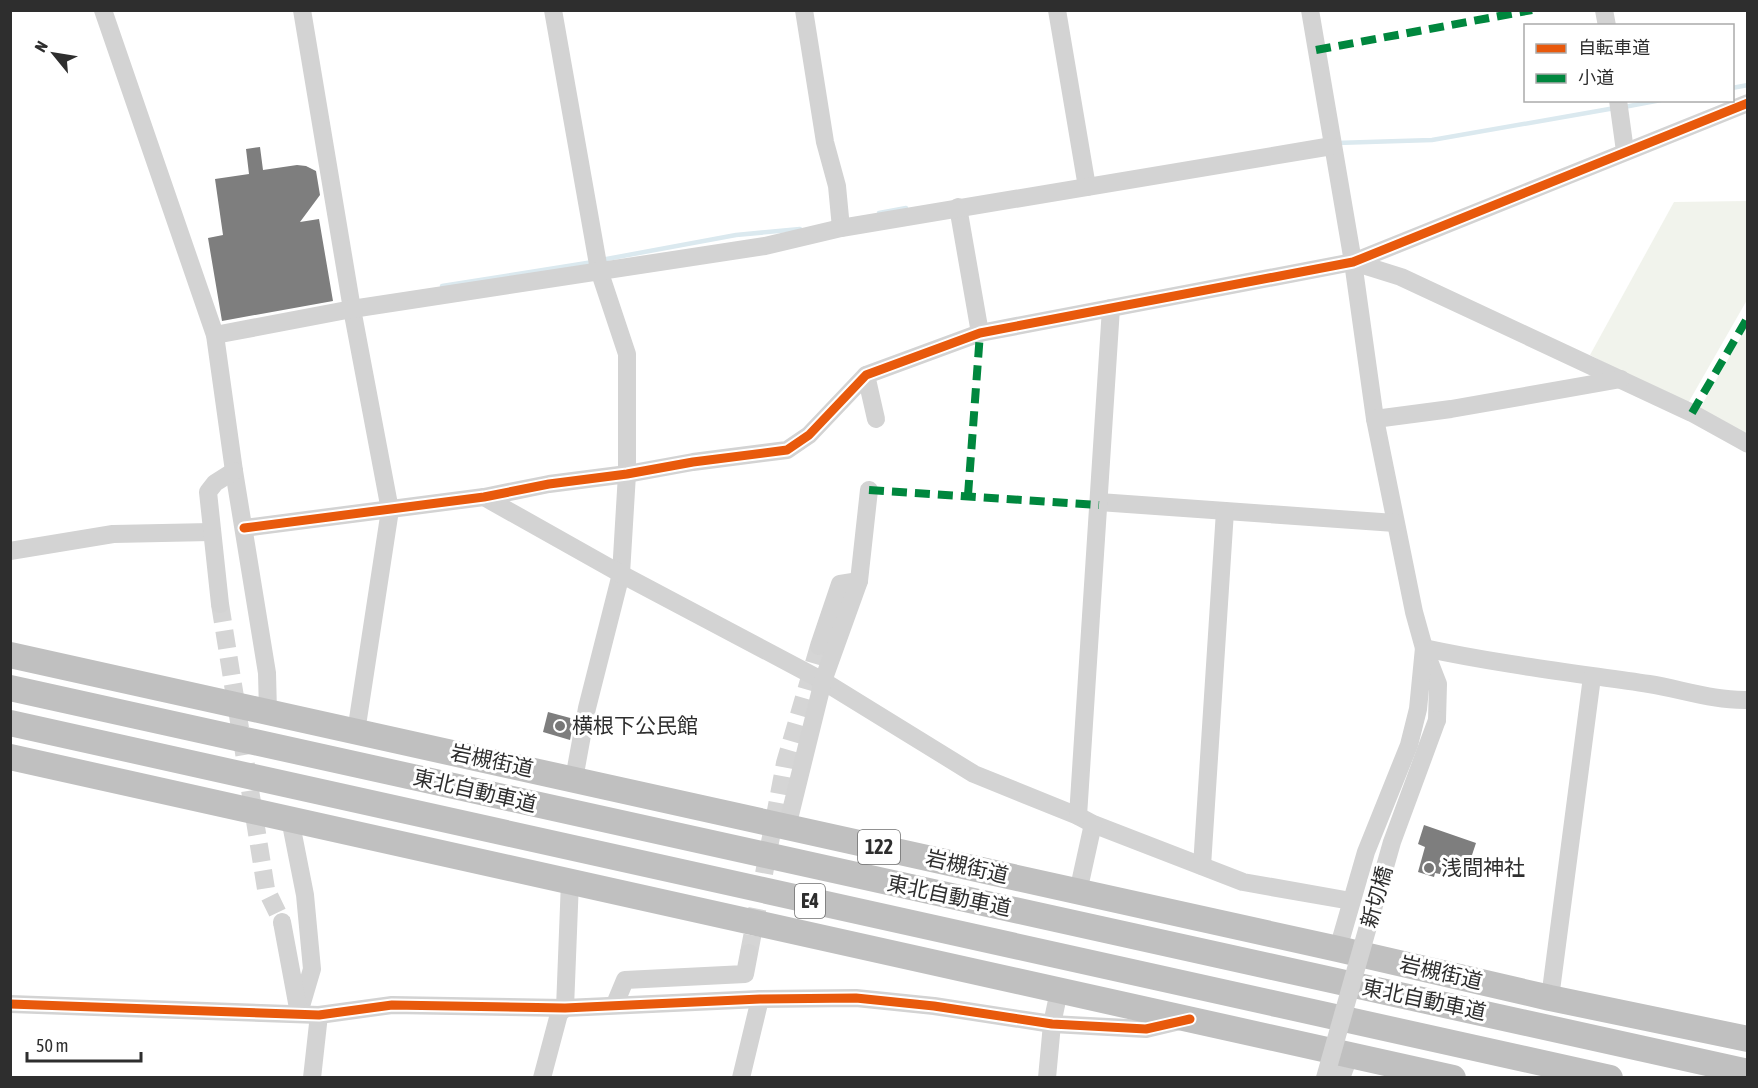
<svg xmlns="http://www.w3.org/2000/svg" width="1758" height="1088" font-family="'Asap Condensed','Noto Sans JP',sans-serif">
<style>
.green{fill:#f1f3ec}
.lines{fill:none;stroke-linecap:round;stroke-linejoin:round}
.stream{stroke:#dbe9ef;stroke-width:4.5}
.building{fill:#7e7e7e}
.minor-tunnel{stroke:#d5d5d5;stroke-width:18;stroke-dasharray:18 9;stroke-linecap:butt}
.minor{stroke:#d3d3d3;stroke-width:18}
.highway{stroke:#c0c0c0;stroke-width:26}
.minor-bridge{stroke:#d3d3d3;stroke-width:18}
.quiet{stroke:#00873e;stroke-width:8;stroke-dasharray:15 8;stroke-linecap:butt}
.cycleway-casing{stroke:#fff;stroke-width:13}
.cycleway{stroke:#e8590c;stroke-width:9}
.poi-dot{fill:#777;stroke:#fff;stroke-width:2}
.labels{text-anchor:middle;stroke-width:6;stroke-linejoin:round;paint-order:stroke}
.shield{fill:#fff;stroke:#6d6d6d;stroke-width:1.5}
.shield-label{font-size:20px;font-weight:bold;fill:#2e2e2e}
.poi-label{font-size:21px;fill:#2e2e2e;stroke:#fff;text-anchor:start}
.street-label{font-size:21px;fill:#2e2e2e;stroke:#fff}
</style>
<rect width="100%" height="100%" fill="#fff"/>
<g class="green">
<polygon points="1747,201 1747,300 1687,405 1590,355 1674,202"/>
<polygon points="1747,326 1747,438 1699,410"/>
</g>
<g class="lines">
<g class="stream">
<polyline points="1732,88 1748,85"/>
<polyline points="1624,107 1661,100"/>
<polyline points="1336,143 1432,140 1615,108"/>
<polyline points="879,213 906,208"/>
<polyline points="601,260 736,235 800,229"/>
<polyline points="442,286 593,262"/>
</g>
</g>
<g class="building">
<polygon points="260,147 263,170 297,165 306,166 316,171 320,195 300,222 319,219 333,301 222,321 208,238 223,235 215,179 249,174 246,149"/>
<polygon points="548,712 574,719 570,740 543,732"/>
<polygon points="1424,825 1476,843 1467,870 1443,862 1440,874 1435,873 1434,877 1418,872 1425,847 1418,844"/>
</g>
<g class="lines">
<g class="minor-tunnel">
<polyline points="220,604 266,889 282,922"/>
<polyline points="749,953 785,763 819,646"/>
</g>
<g class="minor">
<polyline points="103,10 215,335 234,471 267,673 268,712"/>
<polyline points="302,10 352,309 390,510 356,732"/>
<polyline points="553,10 599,270 627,354 627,474 621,574 587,708 574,779"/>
<polyline points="804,10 825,142 837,186 841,228"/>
<polyline points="1057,10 1087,187"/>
<polyline points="1310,10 1353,262 1375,419 1414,612 1424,648 1438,684 1437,720"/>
<polyline points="1604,10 1607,26"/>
<polyline points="1618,100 1625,151"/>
<polyline points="958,207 980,333"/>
<polyline points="1353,262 1401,277 1692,413 1748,444"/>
<polyline points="215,335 352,309 765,246 841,228 1332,146"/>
<polyline points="866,375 876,419"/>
<polyline points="1375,419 1451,409 1621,379"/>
<polyline points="484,497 621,574 823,681 974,774 1078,816 1093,824 1243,882 1351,901"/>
<polyline points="1099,502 1395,523"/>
<polyline points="244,528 484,497 549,484 627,474 693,462 787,450 809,435 866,375 980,333 1353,262 1748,103"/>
<polyline points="10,551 113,534 211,532"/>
<polyline points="220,604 208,492 215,483 234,471"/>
<polyline points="819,646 840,584 859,581"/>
<polyline points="1078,816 1111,308"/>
<polyline points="290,819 305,895 312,969 299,1013"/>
<polyline points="787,827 823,681 859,581 869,490"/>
<polyline points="1202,866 1225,511"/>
<polyline points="1078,892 1093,824"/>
<polyline points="282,922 298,1008"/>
<path d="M1338 949 1366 852 1409 745 1418 709 1424 648C1498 664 1574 673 1649 684 1681 689 1714 701 1748 700"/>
<polyline points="1550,998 1592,677"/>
<polyline points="10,1004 319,1015 392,1005 565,1008 760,999 856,998 934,1006 1052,1024 1146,1029 1184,1020"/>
<polyline points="615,1004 625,980 745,974 749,953"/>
<polyline points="312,1078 319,1015"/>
<polyline points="542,1078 559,1014 565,1008 570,881"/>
<polyline points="741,1078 760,999"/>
<polyline points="1047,1078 1052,1024 1059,991"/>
<polyline points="1341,1078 1350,1054"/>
</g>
<g class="highway">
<polyline points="10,655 1338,949 1550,998 1748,1039"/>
<polyline points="10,688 1748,1072"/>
<polyline points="10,723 1610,1078"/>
<polyline points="10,757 1453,1078"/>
</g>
<polyline class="minor-bridge" points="1325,1078 1392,842 1437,720"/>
<g class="quiet">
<polyline points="1316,50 1532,10"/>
<polyline points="1692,413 1748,317"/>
<polyline points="869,490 1099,505"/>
<polyline points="968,495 980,333"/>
</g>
<g class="cycleway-casing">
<g id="cycleway">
<polyline points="244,528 484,497 549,484 627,474 693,462 787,450 809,435 866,375 980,333 1353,262 1748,103"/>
<polyline points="10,1004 319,1015 392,1005 565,1008 760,999 856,998 934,1006 1052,1024 1146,1029 1190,1019"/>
</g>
</g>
<use href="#cycleway" class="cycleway"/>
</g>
<g class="poi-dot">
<circle cx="560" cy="726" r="6"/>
<circle cx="1429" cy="868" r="6"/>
</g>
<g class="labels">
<g class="shield">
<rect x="858" y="830" width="42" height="34" rx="4.5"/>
<rect x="795" y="884" width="30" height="34" rx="4.5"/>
</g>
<g class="shield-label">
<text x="879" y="854">122</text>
<text x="810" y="908">E4</text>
</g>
<g class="poi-label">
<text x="572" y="733">横根下公民館</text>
<text x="1441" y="875">浅間神社</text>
</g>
<g class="street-label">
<text transform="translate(492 761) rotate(12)" y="7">岩槻街道</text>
<text transform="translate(475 791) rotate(13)" y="7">東北自動車道</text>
<text transform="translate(967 867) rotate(13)" y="7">岩槻街道</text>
<text transform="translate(949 896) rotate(12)" y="7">東北自動車道</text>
<text transform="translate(1377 897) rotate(-74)" y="7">新切橋</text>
<text transform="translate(1441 973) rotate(13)" y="7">岩槻街道</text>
<text transform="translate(1424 1000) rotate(12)" y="7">東北自動車道</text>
</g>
</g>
<rect width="1758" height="1088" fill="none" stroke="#2e2e2e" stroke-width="24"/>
<rect x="1524" y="24" width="210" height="78" fill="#ffffff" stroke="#ababab" stroke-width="1.5"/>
<rect x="1536" y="44" width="30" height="9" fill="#e8590c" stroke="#ababab" stroke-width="1.5"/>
<text x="1578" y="54" font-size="18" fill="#2e2e2e">自転車道</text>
<rect x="1536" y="74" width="30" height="9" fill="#00873e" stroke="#ababab" stroke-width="1.5"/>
<text x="1578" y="84" font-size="18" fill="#2e2e2e">小道</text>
<g transform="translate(54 54) rotate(300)" stroke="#ffffff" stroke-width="4.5" paint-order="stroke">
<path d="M0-4.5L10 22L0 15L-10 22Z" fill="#2e2e2e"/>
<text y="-9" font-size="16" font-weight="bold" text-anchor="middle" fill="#2e2e2e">N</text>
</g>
<path d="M27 1052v9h114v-9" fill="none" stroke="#2e2e2e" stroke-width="3"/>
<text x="36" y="1052" font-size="18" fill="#2e2e2e" stroke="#ffffff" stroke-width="4.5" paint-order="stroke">50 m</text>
</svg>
